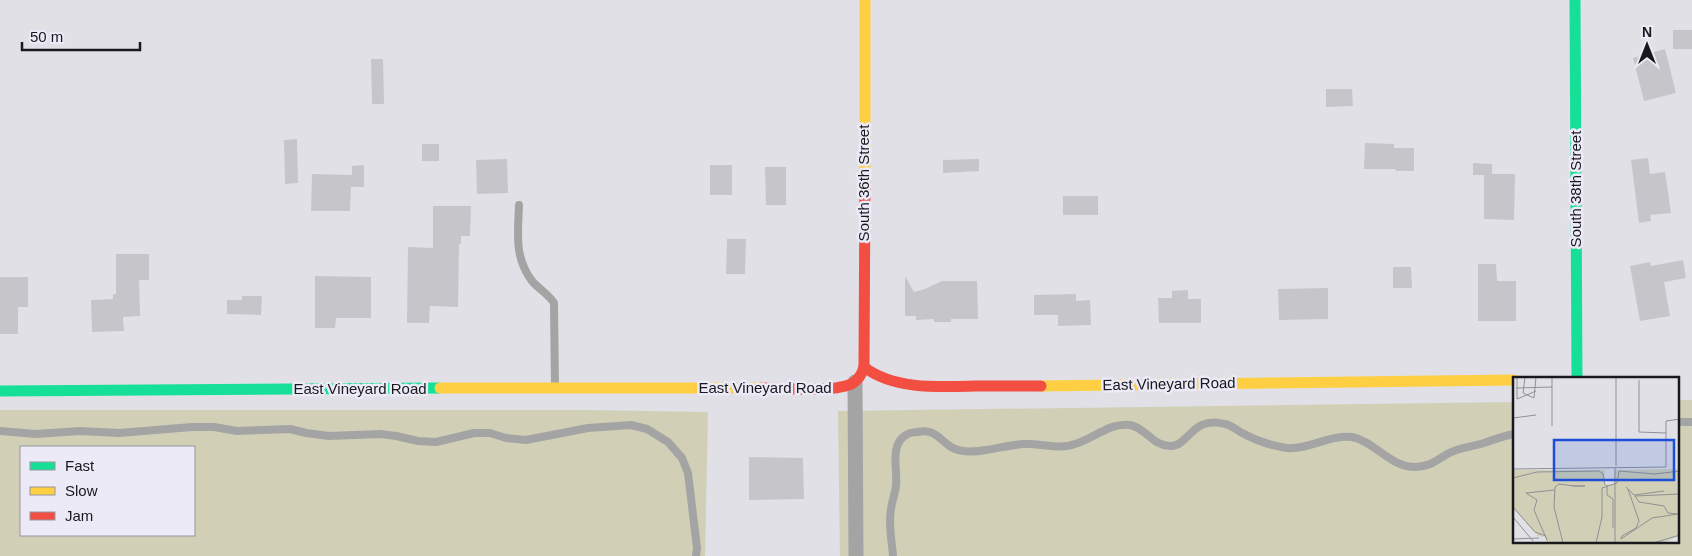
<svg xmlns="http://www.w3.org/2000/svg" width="1692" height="556" font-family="Helvetica,sans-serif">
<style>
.green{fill:#d1d0b6;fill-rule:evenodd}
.building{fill:#c6c6ca}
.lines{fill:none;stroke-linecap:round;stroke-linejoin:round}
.lane{stroke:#a4a4a5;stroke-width:8}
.street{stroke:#a4a4a5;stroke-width:15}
.fast{stroke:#16e098;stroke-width:11}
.slow{stroke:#ffcf43;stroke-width:11}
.jam{stroke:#f24e42;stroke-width:11}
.labels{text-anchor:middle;stroke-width:5;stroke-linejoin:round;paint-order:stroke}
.street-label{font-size:15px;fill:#19181d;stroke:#ebeaf6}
.inset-road{fill:none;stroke:#909096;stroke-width:1}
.view{fill:#1d4ed8;fill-opacity:0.15;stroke:#1d4ed8;stroke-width:2.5}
.inset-edge{fill:none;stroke:#19181d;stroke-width:2.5}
</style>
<rect width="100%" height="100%" fill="#e0e0e6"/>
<g class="green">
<polygon points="1678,400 1692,400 1692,556 840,556 838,411 1514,402 1514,542 1678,542"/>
<path d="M0 410H587L708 412 705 556H0ZM21 447H194V535H21Z"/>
</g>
<g class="building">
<rect x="1673" y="30" width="19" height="19"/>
<polygon points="1665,49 1676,93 1644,101 1633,58"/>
<polygon points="371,59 383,59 384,104 372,104"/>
<polygon points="1326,89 1352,89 1353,106 1326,107"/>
<polygon points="297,139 298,183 285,184 284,140"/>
<polygon points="1365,143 1394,144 1394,148 1414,148 1414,171 1396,171 1395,169 1364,169"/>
<rect x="422" y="144" width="17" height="17"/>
<polygon points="1648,158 1650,174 1665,172 1671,213 1650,215 1651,221 1639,223 1631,160"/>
<polygon points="507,159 508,193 477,194 476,160"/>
<polygon points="979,159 979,171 943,173 943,160"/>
<polygon points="1473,163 1492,164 1492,174 1515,174 1514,220 1484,219 1484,175 1473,175"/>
<polygon points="364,165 364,187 351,187 350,211 311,211 312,174 352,175 352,166"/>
<rect x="710" y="165" width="22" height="30"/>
<polygon points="765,167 786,167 786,205 766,205"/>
<rect x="1063" y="196" width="35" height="19"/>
<polygon points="433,206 471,206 470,236 461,236 461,244 459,244 458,307 430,306 429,323 407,323 408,247 433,248"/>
<polygon points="727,239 746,239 745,274 726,274"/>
<polygon points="116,254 149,254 149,280 139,280 140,316 123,317 124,331 92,332 91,300 113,299 113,294 116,294"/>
<polygon points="1683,260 1686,278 1664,282 1670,316 1640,321 1630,266 1650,262 1651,266"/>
<polygon points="1478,264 1496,264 1497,281 1516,281 1516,321 1478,321"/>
<polygon points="1393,267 1411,267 1412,288 1393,288"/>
<polygon points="315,276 371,277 371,318 336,318 335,328 315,328"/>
<polygon points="905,276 914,292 925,289 942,281 977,281 978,319 951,319 951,322 934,322 934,319 916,320 916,316 905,316"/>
<polygon points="0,277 28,277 28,307 18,307 18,334 0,334"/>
<polygon points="1328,288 1328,319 1279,320 1278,289"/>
<polygon points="1188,290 1188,299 1201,299 1201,323 1159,323 1158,298 1172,298 1172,291"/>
<polygon points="1076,294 1076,301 1090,300 1091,325 1058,326 1058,315 1034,315 1034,295"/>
<polygon points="242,296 262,296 261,315 227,314 227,300 242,300"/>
<polygon points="749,457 803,458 804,499 749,500"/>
</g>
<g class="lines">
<g class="lane">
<path d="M519 205C518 233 514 257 532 281 539 289 549 295 554 303L555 385"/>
<polyline points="1678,422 1692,422"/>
<polyline points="0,431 36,434 80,431 119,433 192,427 214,427 237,431 290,429 306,433 329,436 380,434 396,436 418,441 436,442 474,433 490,433 506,438 526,440 588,428 631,425 647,429 668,442 682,458 688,473 697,548 696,556"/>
<path d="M893 556C892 541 888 524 891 509 892 501 895 494 896 486 898 470 889 445 906 435 909 433 915 432 918 432 934 428 940 440 951 447 961 453 975 452 986 450 999 448 1011 445 1024 444 1041 443 1059 450 1075 444 1093 439 1110 422 1130 425 1146 428 1154 447 1171 446 1189 446 1192 415 1225 424 1231 425 1237 430 1242 433 1255 440 1272 446 1287 448 1309 450 1330 434 1352 437 1374 441 1390 467 1415 467 1433 467 1440 456 1454 451 1464 447 1475 446 1484 443 1495 439 1503 436 1514 434"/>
</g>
<polyline class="street" points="855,382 856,556"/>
<g class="fast">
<polyline points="1575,0 1577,378"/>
<polyline points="0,391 440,388"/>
</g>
<g class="slow">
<polyline points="865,180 865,0"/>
<polyline points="1041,386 1514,380"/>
<polyline points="440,388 761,388"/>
</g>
<g class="jam">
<path d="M864 367C894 390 940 387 975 386 997 386 1019 386 1041 386"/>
<path d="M761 388C783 388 836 393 853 383 859 379 862 374 864 367L865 180"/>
</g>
</g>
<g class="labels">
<g class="street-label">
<text transform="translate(864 183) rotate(-90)" y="5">South 36th Street</text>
<text transform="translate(1576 189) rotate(-90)" y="5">South 38th Street</text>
<text transform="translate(1169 384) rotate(-1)" y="5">East Vineyard Road</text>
<text x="765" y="393">East Vineyard Road</text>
<text x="360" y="394">East Vineyard Road</text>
</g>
</g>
<g transform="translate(1513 377)">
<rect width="166" height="166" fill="#e0e0e6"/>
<path d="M166 92V159L149 166H33V160L25 159 0 131V93H92L91 107H101V93Z" fill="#d1d0b6"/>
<path class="inset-road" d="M4 0V22L23 14M12 0 10 16 21 21 23 0M126 3V55L153 56M3 11 39 10M0 41 23 38M39 49V0M103 89V0M102 91V166M0 92 153 90V44L167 42M0 101 24 95 86 94 90 97 92 108M94 108V118L100 122V151M113 110 121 118 151 114M115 112 126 144 123 151 109 159 108 162 139 141 165 137 155 136 151 129 126 125 122 119 167 117M0 130 22 155 33 159M0 140 20 164M33 160 34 163 21 133 24 123 13 116 42 113M0 162 26 161M50 166 41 130 42 110 46 107 61 109H72H59M83 166 89 140V111L104 106 106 94 142 97 167 94M140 166 167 158"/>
<path class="view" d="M41 63H161V103H41Z"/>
<rect width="166" height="166" class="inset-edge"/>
</g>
<rect x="20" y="446" width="175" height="90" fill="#ebeaf6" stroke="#97969f"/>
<rect x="30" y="462" width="25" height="8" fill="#16e098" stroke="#97969f"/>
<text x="65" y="471" font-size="15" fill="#19181d">Fast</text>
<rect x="30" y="487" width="25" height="8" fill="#ffcf43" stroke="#97969f"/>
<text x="65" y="496" font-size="15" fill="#19181d">Slow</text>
<rect x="30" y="512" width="25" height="8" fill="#f24e42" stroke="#97969f"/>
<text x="65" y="521" font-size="15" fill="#19181d">Jam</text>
<g transform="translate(1647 45)" stroke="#ebeaf6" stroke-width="4" paint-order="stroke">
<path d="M0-4L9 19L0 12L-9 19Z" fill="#19181d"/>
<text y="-8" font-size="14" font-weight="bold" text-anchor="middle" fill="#19181d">N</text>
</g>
<path d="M22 42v8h118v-8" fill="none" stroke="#19181d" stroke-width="2.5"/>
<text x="30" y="42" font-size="15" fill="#19181d" stroke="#ebeaf6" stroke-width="4" paint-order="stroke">50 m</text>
</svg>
